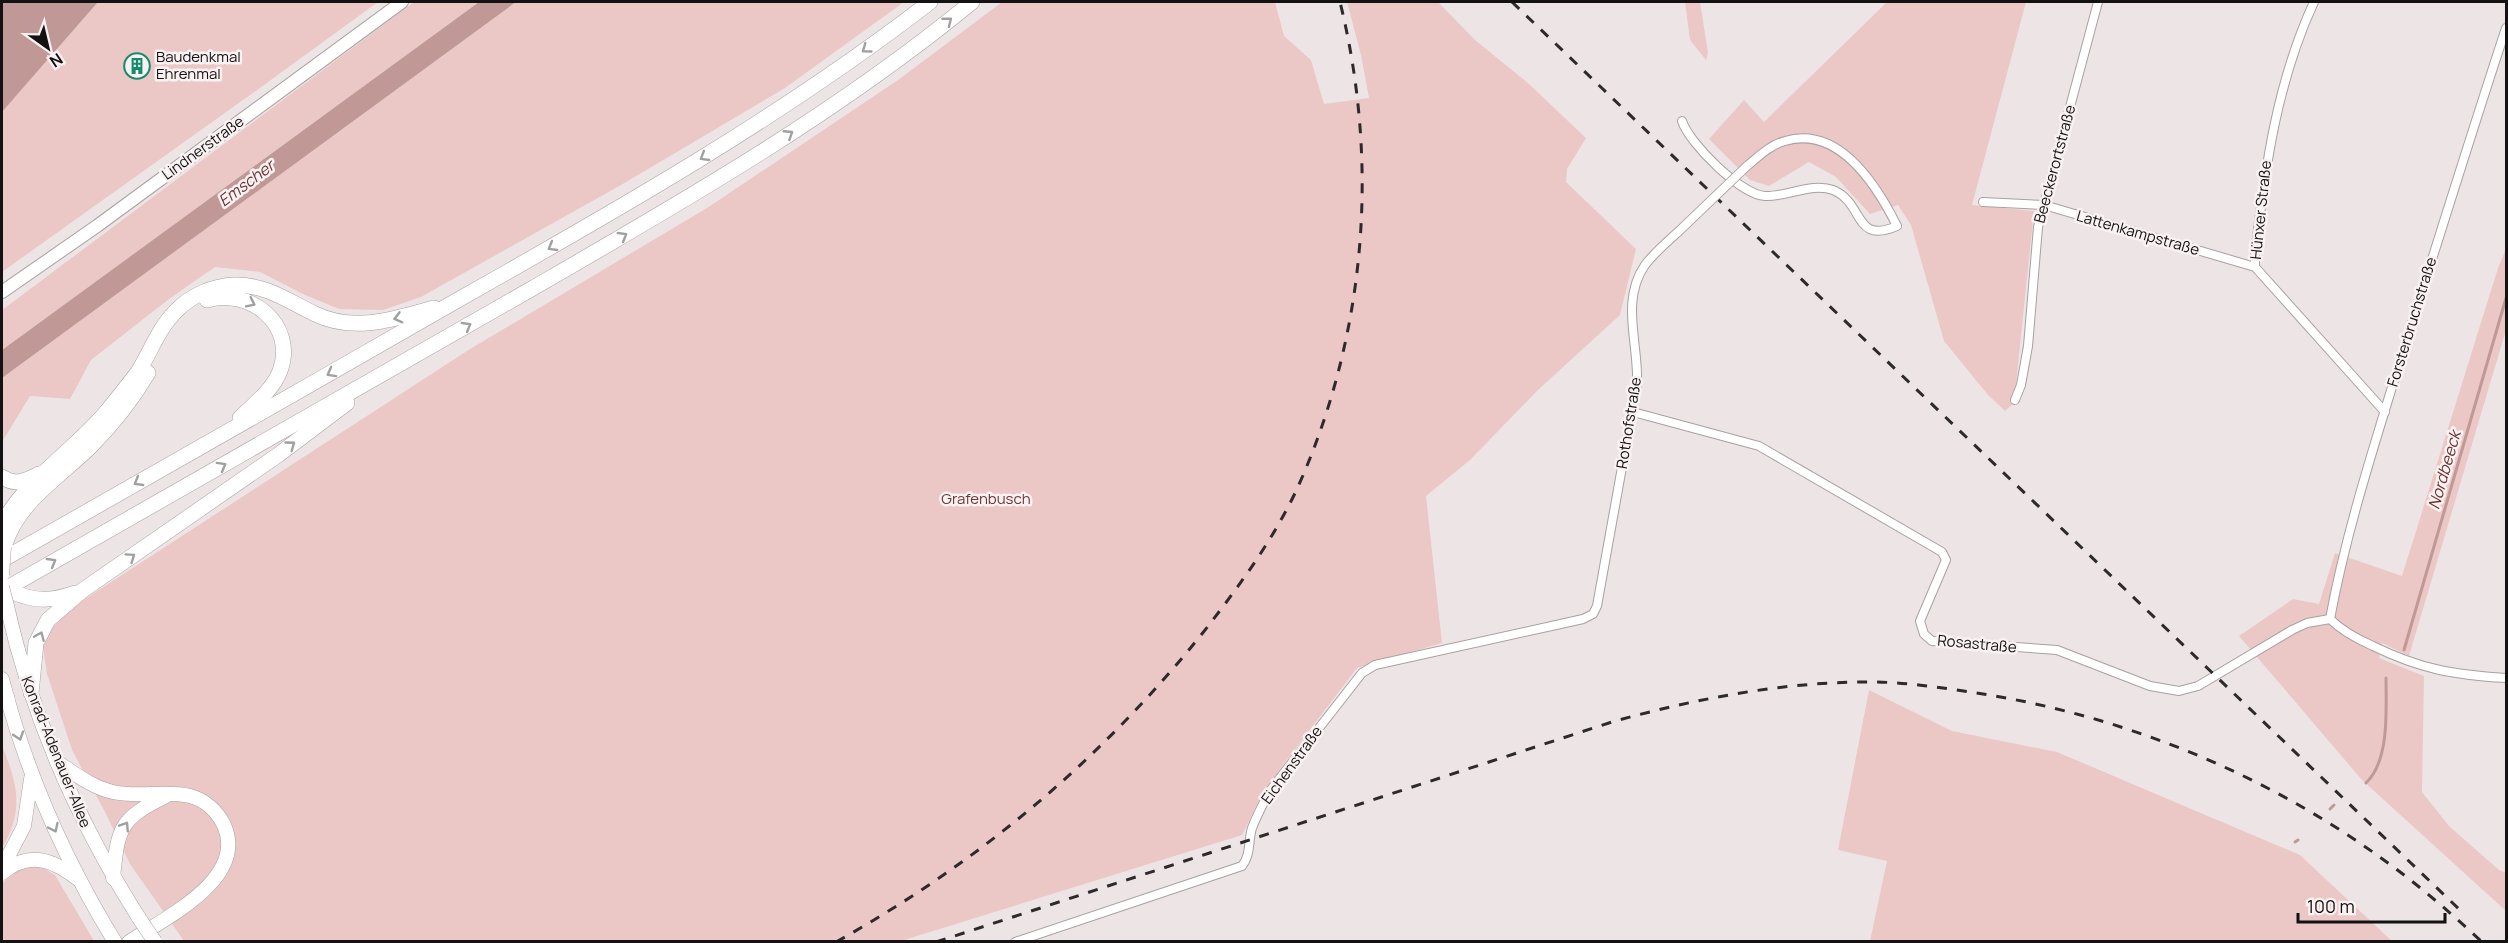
<svg xmlns="http://www.w3.org/2000/svg" width="2508" height="943" font-family="Manrope,sans-serif">
<style>
.green{fill:#ebc8c6}
.water{fill:#c09997}
.lines{fill:none;stroke-linecap:round;stroke-linejoin:round}
.stream{stroke:#c09997;stroke-width:3}
.street-casing{stroke:#a8a1a0;stroke-width:10}
.secondary-casing{stroke:#a8a1a0;stroke-width:14}
.primary-casing{stroke:#a8a1a0;stroke-width:15}
.highway-casing{stroke:#a8a1a0;stroke-width:16}
.street{stroke:#fff;stroke-width:8}
.secondary{stroke:#fff;stroke-width:12}
.primary{stroke:#fff;stroke-width:14}
.highway{stroke:#fff;stroke-width:15}
.rail{stroke:#2c2a2a;stroke-width:3;stroke-dasharray:10 10;stroke-linecap:butt}
.street-bridge-casing{stroke:#a8a1a0;stroke-width:10;stroke-linecap:butt}
.primary-bridge-casing{stroke:#a8a1a0;stroke-width:15;stroke-linecap:butt}
.street-bridge{stroke:#fff;stroke-width:8}
.primary-bridge{stroke:#fff;stroke-width:14}
.oneway{stroke:#a1a0a0}
.labels{text-anchor:middle;stroke-width:5;stroke-linejoin:round;paint-order:stroke}
.poi-label{font-size:15px;fill:#131111;stroke:#faf2f2;text-anchor:start}
.street-label{font-size:15px;fill:#131111;stroke:#faf2f2}
.park-label{font-size:15px;fill:#6c3636;stroke:#faf2f2}
.water-label{font-size:16px;font-style:italic;fill:#6a3334;stroke:#faf2f2}
</style>
<rect width="100%" height="100%" fill="#ede5e5"/>
<g class="green">
<polygon points="98,2 378,2 264,85 2,272 2,112"/>
<polygon points="414,2 479,2 2,350 2,310"/>
<polygon points="516,2 904,2 785,88 621,185 421,297 383,310 339,309 305,295 260,272 215,267 169,299 91,360 70,399 30,396 2,442 2,378"/>
<polygon points="1002,2 1275,2 1284,36 1311,60 1324,104 1369,98 1361,55 1347,2 1438,2 1475,40 1529,84 1586,138 1567,169 1566,182 1636,249 1620,315 1538,390 1470,460 1426,496 1442,643 1357,668 1264,790 1242,835 901,941 184,941 130,864 105,812 72,750 47,674 42,639 71,608 470,349 707,208 898,80"/>
<polygon points="1685,2 1700,2 1708,53 1706,60 1690,40"/>
<polygon points="1887,2 2026,2 1972,205 2034,211 2014,403 2005,411 1988,395 1944,341 1911,225 1898,205 1870,214 1836,177 1809,162 1769,186 1750,180 1709,139 1744,100 1764,122"/>
<polygon points="2506,249 2506,330 2409,656 2382,643 2379,658 2424,676 2422,792 2449,826 2499,870 2506,873 2506,911 2362,780 2239,636 2293,599 2319,604 2335,553 2402,576 2498,268"/>
<polygon points="1869,690 1952,731 2057,752 2300,855 2392,941 1870,941 1887,861 1838,850"/>
<path d="M2 745C17 784 25 809 2 848Z"/>
<polygon points="38,865 55,875 94,941 2,941 2,884 16,869"/>
</g>
<g class="water">
<polygon points="2,2 98,2 2,112"/>
<polygon points="479,2 516,2 2,378 2,350"/>
</g>
<g class="lines">
<g class="stream">
<polyline points="2404,650 2506,298"/>
<path d="M2366 783C2390 760 2386 709 2386 678"/>
<polyline points="2330,809 2334,805"/>
<polyline points="2295,842 2298,840"/>
</g>
<g class="street-casing">
<g id="street">
<path d="M2314 2C2277 82 2265 167 2255 255V267L2385 412"/>
<path d="M1682 121C1689 143 1741 195 1765 196 1787 197 1812 182 1833 190 1865 203 1853 245 1897 226 1877 186 1839 125 1785 141 1770 145 1759 156 1747 166"/>
<polyline points="1983,202 2044,205 2255,267"/>
<polyline points="2015,400 2021,385 2028,346 2038,227 2098,2"/>
<polyline points="1633,412 1759,446 1942,552 1946,560 1920,621 1924,634 1932,641 2057,650 2150,686 2179,691 2198,686 2292,630 2307,623 2330,619"/>
<path d="M2330 619C2347 527 2377 437 2404 348 2438 241 2471 134 2506 28"/>
<path d="M2330 619C2342 631 2357 639 2373 646 2420 669 2454 675 2506 678"/>
<path d="M1015 942 1242 866C1251 855 1248 841 1252 828 1257 815 1263 804 1269 792L1362 673 1375 665 1583 619 1593 614 1597 606 1637 384C1639 344 1620 301 1645 265 1654 253 1667 242 1678 232"/>
</g>
</g>
<g class="secondary-casing">
<polyline id="secondary" points="2,292 97,226 402,2"/>
</g>
<g class="primary-casing">
<g id="primary">
<path d="M7 606C32 718 78 822 139 918"/>
<path d="M2 679C26 772 64 859 115 942"/>
<path d="M57 762C74 773 93 788 113 792 138 798 165 790 190 796 205 800 217 811 224 825 248 879 166 917 129 942"/>
<polyline points="2,868 24,826 31,779"/>
<path d="M2 873C29 851 52 859 78 879"/>
<path d="M113 878C118 828 119 819 166 796"/>
</g>
</g>
<g class="highway-casing">
<g id="highway">
<path d="M207 300C250 287 297 325 280 371 273 390 254 404 240 418"/>
<path d="M2 477C16 486 25 481 39 474"/>
<path d="M2 525C23 482 76 449 107 411 117 399 128 385 138 372 151 351 159 327 177 310 192 295 213 286 234 285 265 284 288 301 315 314 355 333 394 319 434 308"/>
<path d="M4 547C16 503 60 477 91 446 113 424 132 400 148 373"/>
<path d="M2 560C153 474 305 388 456 301 619 209 781 117 930 2"/>
<path d="M2 591C178 489 356 390 533 288 684 201 837 113 972 2"/>
<path d="M13 592C36 602 52 601 75 593"/>
<polyline points="31,693 36,643 48,620 83,590 278,455 347,403"/>
<polyline points="2,695 7,698"/>
</g>
</g>
<use href="#street" class="street"/>
<use href="#secondary" class="secondary"/>
<use href="#primary" class="primary"/>
<use href="#highway" class="highway"/>
<g class="rail">
<polyline points="1512,2 2461,911"/>
<path d="M836 942C981 861 1106 756 1209 625 1242 582 1274 538 1297 489 1366 336 1380 164 1340 2"/>
<path d="M936 942 1615 721C1696 699 1777 683 1861 682 1901 681 1944 688 1983 694 2128 717 2270 776 2388 863 2421 887 2452 914 2482 942"/>
</g>
<g class="street-bridge-casing">
<polyline id="street-bridge" points="1678,232 1747,166"/>
</g>
<g class="primary-bridge-casing">
<g id="primary-bridge">
<polyline points="2,575 4,547"/>
<polyline points="2,587 7,606"/>
<polyline points="139,918 155,942"/>
</g>
</g>
<use href="#street-bridge" class="street-bridge"/>
<use href="#primary-bridge" class="primary-bridge"/>
</g>
<defs><path id="oneway-chevron" d="M-2-3.5L2.5 0L-2 3.5" fill="none" stroke-width="1.6" stroke-linecap="round" stroke-linejoin="round" transform="scale(1.5)"/></defs>
<g class="oneway">
<use href="#oneway-chevron" transform="translate(948 21) rotate(-38)"/>
<use href="#oneway-chevron" transform="translate(866 49) rotate(144)"/>
<use href="#oneway-chevron" transform="translate(789 134) rotate(-33)"/>
<use href="#oneway-chevron" transform="translate(704 157) rotate(149)"/>
<use href="#oneway-chevron" transform="translate(623 236) rotate(-30)"/>
<use href="#oneway-chevron" transform="translate(552 247) rotate(150)"/>
<use href="#oneway-chevron" transform="translate(251 303) rotate(26)"/>
<use href="#oneway-chevron" transform="translate(398 318) rotate(165)"/>
<use href="#oneway-chevron" transform="translate(467 326) rotate(-30)"/>
<use href="#oneway-chevron" transform="translate(331 373) rotate(151)"/>
<use href="#oneway-chevron" transform="translate(291 445) rotate(-36)"/>
<use href="#oneway-chevron" transform="translate(222 466) rotate(-29)"/>
<use href="#oneway-chevron" transform="translate(138 482) rotate(150)"/>
<use href="#oneway-chevron" transform="translate(131 557) rotate(-35)"/>
<use href="#oneway-chevron" transform="translate(52 562) rotate(-30)"/>
<use href="#oneway-chevron" transform="translate(40 636) rotate(-67)"/>
<use href="#oneway-chevron" transform="translate(19 736) rotate(72)"/>
<use href="#oneway-chevron" transform="translate(125 826) rotate(-57)"/>
<use href="#oneway-chevron" transform="translate(54 828) rotate(65)"/>
</g>
<defs>
<g id="building-ring" transform="scale(1.35)"><circle r="9.5" fill="#faf2f2" stroke="#138c6e" stroke-width="1.5"/><path d="M-4-6H4V6H1V3H-1V6H-4ZM-2.5-4.3h1.7v1.8h-1.7ZM.8-4.3h1.7v1.8H.8ZM-2.5-1h1.7V.8h-1.7ZM.8-1h1.7V.8H.8Z" fill="#138c6e"/></g>
</defs>
<g fill-rule="evenodd">
<use href="#building-ring" x="137" y="66"/>
</g>
<g class="labels">
<g class="poi-label">
<text x="156" y="62">Baudenkmal<tspan x="156" dy="17">Ehrenmal</tspan></text>
</g>
<g class="street-label">
<text transform="translate(203 148) rotate(-36)" y="5">Lindnerstraße</text>
<text transform="translate(2055 164) rotate(-75)" y="5">Beeckerortstraße</text>
<text transform="translate(2261 210) rotate(-84)" y="5">Hünxer Straße</text>
<text transform="translate(2138 233) rotate(16)" y="5">Lattenkampstraße</text>
<text transform="translate(2412 322) rotate(-73)" y="5">Forsterbruchstraße</text>
<text transform="translate(1629 423) rotate(-81)" y="5">Rothofstraße</text>
<text transform="translate(1977 644) rotate(5)" y="5">Rosastraße</text>
<text transform="translate(56 752) rotate(68)" y="5">Konrad-Adenauer-Allee</text>
<text transform="translate(1292 765) rotate(-54)" y="5">Eichenstraße</text>
</g>
<g class="park-label">
<text x="986" y="504">Grafenbusch</text>
</g>
<g class="water-label">
<text transform="translate(246 183) rotate(-37)" y="6">Emscher</text>
<text transform="translate(2444 470) rotate(-74)" y="6">Nordbeeck</text>
</g>
</g>
<rect width="2508" height="943" fill="none" stroke="#131111" stroke-width="6"/>
<g transform="translate(48 48) rotate(146)" stroke="#faf2f2" stroke-width="4.5" paint-order="stroke">
<path d="M0-4.5L10 22L0 15L-10 22Z" fill="#131111"/>
<text y="-9" font-size="16" font-weight="bold" text-anchor="middle" fill="#131111">N</text>
</g>
<path d="M2298 913v9h147v-9" fill="none" stroke="#131111" stroke-width="3"/>
<text x="2307" y="913" font-size="18" fill="#131111" stroke="#faf2f2" stroke-width="4.5" paint-order="stroke">100 m</text>
</svg>
